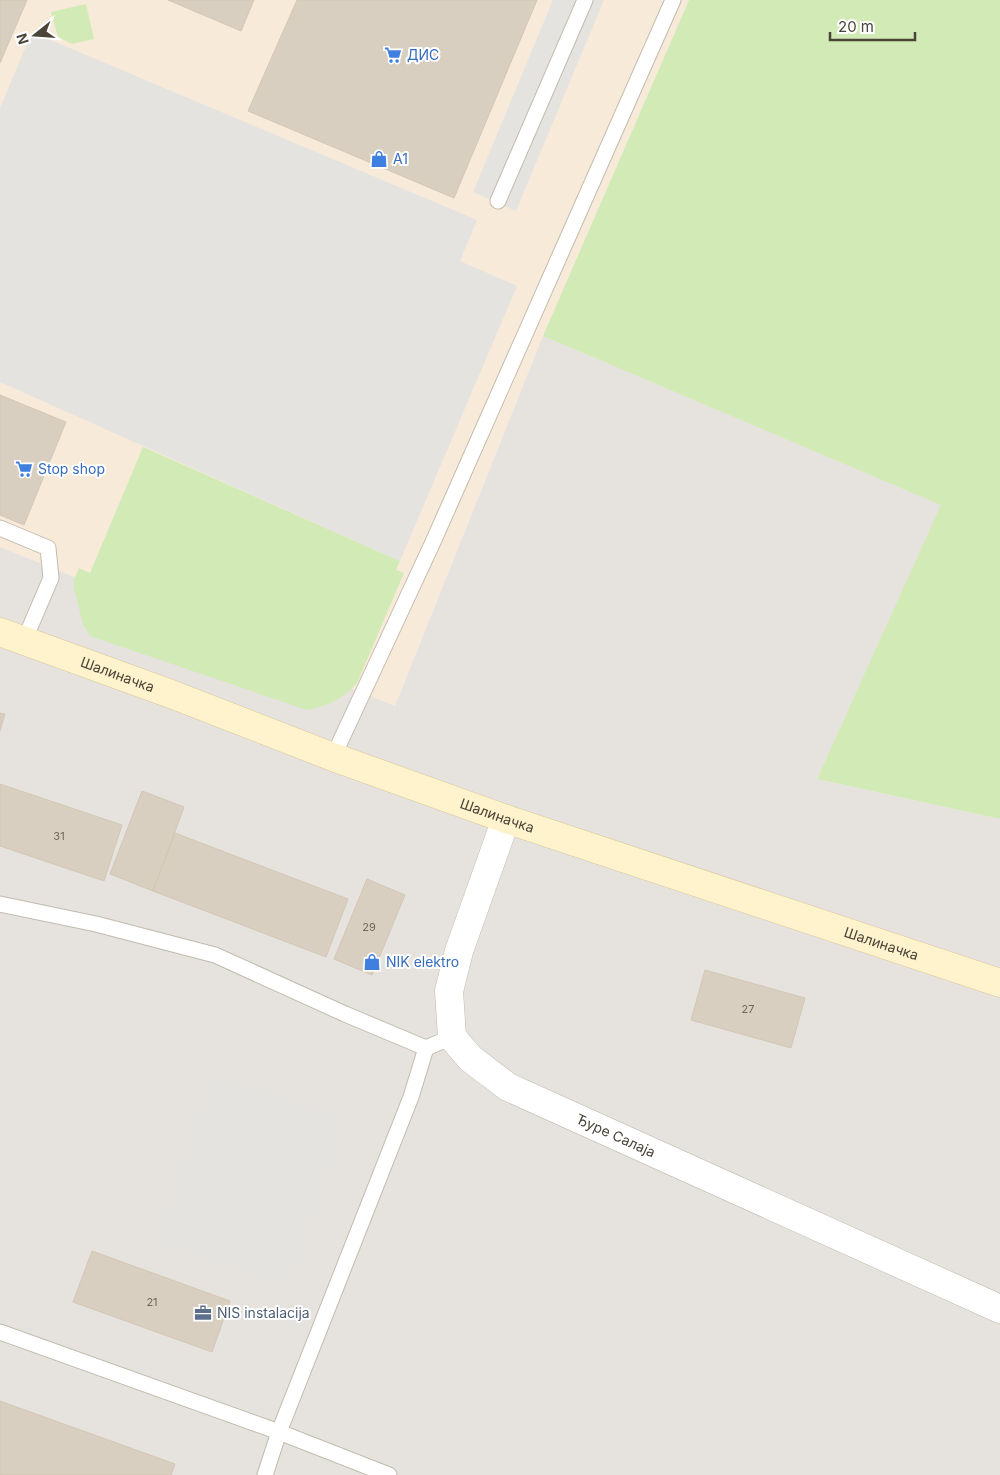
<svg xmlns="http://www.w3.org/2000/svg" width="1000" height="1475" font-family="Inter,sans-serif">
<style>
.commercial{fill:#f7ead8}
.industrial{fill:#e6e2dd}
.green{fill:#d2eab5}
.parking{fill:#e5e3e0}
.building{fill:#d8cfc1;stroke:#d3c7b4}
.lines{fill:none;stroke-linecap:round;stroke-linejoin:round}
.lane-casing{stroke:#c2bbae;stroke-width:17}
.street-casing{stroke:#c2bbae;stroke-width:29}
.secondary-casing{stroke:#d6c79b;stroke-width:29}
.lane{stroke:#fff;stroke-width:15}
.street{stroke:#fff;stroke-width:28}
.secondary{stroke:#fff3cd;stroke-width:28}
.labels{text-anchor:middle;stroke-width:4;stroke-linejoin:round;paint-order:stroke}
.number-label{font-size:11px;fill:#6e675b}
.shop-label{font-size:14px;fill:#366cbe;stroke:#fff;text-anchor:start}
.street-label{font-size:14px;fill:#4b4439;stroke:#fff}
.service-label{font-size:14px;fill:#4e5e75;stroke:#fff;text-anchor:start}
</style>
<rect width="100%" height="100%" fill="#f6f3ec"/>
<polygon class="commercial" points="0,0 689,0 543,336 395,706 0,547"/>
<polygon class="industrial" points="543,336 942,505 817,779 1000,819 1000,1475 0,1475 0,547 395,706"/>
<g class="green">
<polygon points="689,0 1000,0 1000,819 817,779 941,505 543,336"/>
<polygon points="86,4 94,39 72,44 58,37 51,12"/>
<path d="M143 447 400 561 396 570 404 573 357 683C342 700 329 705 307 710L90 636 83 624 74 588V580L79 568 90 573Z"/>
</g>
<g class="parking">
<polygon points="553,0 604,0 516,211 473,192"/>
<polygon points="32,32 477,220 460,261 517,286 400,561 0,382 0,108"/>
<polygon points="207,1072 350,1119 294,1291 151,1243"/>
</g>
<g class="building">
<polygon points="0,0 27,0 0,63"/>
<polygon points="168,0 254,0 241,31"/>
<polygon points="297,0 537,0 454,198 248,111"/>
<polygon points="0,395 66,422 24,525 0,515"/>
<polygon points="0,713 5,714 0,731"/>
<polygon points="0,784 122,825 104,881 0,846"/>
<polygon points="142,791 184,807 153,891 110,874"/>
<polygon points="175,833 348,899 326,957 153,891"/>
<polygon points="367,879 405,895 372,975 334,959"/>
<polygon points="705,970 805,998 791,1048 691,1020"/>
<polygon points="92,1251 230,1301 212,1352 73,1302"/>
<polygon points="0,1401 175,1464 171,1475 0,1475"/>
</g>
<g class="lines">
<g class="lane-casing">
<g id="lane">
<polyline points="498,201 585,0"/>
<polyline points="0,528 48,548 51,578 24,641"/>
<polyline points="333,757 433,542 673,0"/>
<polyline points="0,904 96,924 215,955 345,1014 426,1048 452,1037"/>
<polyline points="0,1332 279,1432 389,1475"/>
<polyline points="265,1475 279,1432 411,1097 426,1048"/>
</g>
</g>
<g class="street-casing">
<g id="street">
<path id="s1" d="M506 819 459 951 449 991 452 1037 471 1059 508 1087 1000 1309"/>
</g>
</g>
<g class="secondary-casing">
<g id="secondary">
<path id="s2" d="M0 632 171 694 333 757 506 819 1000 983"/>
</g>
</g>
<use href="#lane" class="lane"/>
<use href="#street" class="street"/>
<use href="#secondary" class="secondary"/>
</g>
<defs>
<g id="supermarket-bare" transform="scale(1.35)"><path d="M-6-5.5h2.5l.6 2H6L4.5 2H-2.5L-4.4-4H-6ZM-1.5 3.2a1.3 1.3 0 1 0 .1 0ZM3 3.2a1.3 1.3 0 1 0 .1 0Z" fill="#3f7fe0" stroke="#fff" stroke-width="2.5" paint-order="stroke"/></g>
<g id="shop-bare" transform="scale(1.35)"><path d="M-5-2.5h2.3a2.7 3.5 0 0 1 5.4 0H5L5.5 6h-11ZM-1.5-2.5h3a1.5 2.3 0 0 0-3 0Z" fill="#3f7fe0" stroke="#fff" stroke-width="2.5" paint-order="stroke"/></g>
<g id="office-bare" transform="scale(1.35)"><path d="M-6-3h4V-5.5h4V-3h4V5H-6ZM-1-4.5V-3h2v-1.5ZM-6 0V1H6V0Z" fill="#5c6f8a" stroke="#fff" stroke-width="2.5" paint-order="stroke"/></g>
</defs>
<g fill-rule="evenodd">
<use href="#supermarket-bare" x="393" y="55"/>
<use href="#shop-bare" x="379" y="159"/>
<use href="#supermarket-bare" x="24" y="469"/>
<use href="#shop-bare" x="372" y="962"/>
<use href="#office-bare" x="203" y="1313"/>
</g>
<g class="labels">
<g class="number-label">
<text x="59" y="840">31</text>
<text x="369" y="931">29</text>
<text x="748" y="1013">27</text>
<text x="152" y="1306">21</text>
</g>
<g class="shop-label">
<text x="407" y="60">ДИС</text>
<text x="393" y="164">A1</text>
<text x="38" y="474">Stop shop</text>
<text x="386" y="967">NIK elektro</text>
</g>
<g class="street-label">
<text dy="5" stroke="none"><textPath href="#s2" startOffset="125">Шалиначка</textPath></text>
<text dy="5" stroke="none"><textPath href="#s2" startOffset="530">Шалиначка</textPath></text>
<text dy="5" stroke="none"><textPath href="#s2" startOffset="935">Шалиначка</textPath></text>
<text dy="5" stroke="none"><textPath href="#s1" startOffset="421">Ђуре Салаја</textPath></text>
</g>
<g class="service-label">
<text x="217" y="1318">NIS instalacija</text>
</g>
</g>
<g transform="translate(35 35) rotate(253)" stroke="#ffffff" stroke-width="4" paint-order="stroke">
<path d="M0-4L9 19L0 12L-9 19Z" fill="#4b4439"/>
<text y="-8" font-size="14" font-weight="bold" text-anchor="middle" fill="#4b4439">N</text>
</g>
<path d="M830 32v8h85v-8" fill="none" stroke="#4b4439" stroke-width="2.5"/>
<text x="838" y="32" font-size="15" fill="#4b4439" stroke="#ffffff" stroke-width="4" paint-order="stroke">20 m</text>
</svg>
